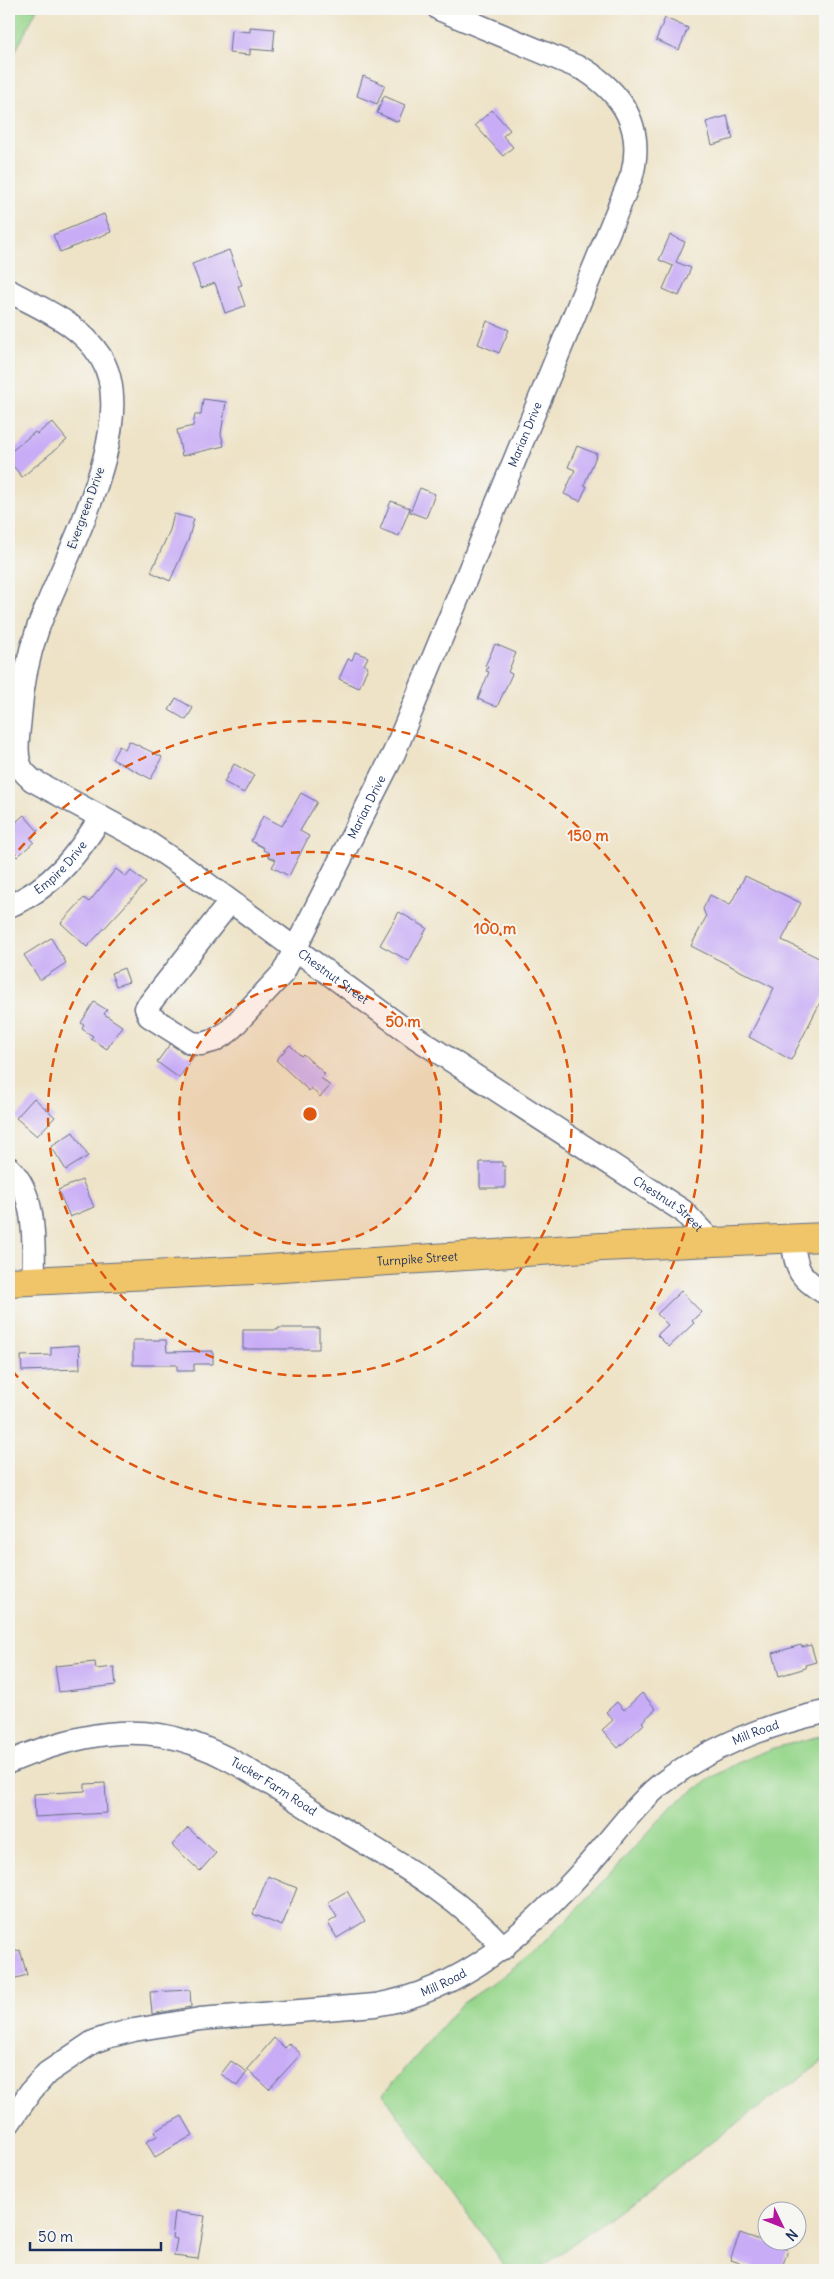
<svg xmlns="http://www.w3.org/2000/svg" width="834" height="2279" font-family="Delius,sans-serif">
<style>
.green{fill:#98d78d;stroke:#5a8376}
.building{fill:#c8acf6}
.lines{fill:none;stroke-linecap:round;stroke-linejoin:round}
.minor-casing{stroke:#656e83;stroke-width:25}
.highway-casing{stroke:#656e83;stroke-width:30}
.minor{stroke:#fff;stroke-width:22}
.highway{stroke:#f0c469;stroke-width:28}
.ring{fill:none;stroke:#de5710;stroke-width:2.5;stroke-dasharray:9 6}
.labels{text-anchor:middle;stroke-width:4;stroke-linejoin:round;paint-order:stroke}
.street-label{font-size:12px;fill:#1b2f5e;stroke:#f6f6f2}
.centre{fill:#de5710;stroke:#f6f6f2;stroke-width:2.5}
.ring-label{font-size:15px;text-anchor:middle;font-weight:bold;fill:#de5710;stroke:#f6f6f2;stroke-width:4;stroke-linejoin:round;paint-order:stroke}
</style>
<rect width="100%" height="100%" fill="#f6f6f2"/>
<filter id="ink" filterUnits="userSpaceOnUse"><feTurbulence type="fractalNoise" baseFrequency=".02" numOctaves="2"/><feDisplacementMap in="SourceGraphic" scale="10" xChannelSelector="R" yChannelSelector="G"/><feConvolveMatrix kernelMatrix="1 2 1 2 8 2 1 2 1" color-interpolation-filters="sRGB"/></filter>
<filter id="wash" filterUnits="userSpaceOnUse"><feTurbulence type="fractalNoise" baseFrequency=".0096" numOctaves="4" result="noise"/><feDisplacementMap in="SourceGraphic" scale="20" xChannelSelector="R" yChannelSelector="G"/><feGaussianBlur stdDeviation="1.12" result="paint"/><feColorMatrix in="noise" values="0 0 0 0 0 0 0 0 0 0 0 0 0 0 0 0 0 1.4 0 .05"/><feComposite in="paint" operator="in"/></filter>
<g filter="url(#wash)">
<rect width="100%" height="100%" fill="#eee3c7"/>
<g class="green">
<polygon points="9,9 37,9 9,64"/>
<polygon points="825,1735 825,2059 537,2270 507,2270 383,2094 463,2003 499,1979 540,1946 583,1904 673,1805 713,1777 741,1761 770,1749"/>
</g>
<g id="blocks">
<g class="building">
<polygon points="665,18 688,28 679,50 656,40"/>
<polygon points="250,27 275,29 273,51 250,49 250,55 229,53 231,30 250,32"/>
<polygon points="363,76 385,85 377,104 357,96"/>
<polygon points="384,96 405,105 398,122 377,113"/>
<polygon points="492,110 510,130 503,136 513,147 503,156 475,125"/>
<polygon points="727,116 733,139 712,145 706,122"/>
<polygon points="104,214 111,232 60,252 53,235"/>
<polygon points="670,235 685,242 676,262 691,268 679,296 663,289 673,266 659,260"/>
<polygon points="229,250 242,285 238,286 245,306 225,313 215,283 201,288 192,264"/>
<polygon points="487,321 509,330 499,353 478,344"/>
<polygon points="203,399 226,402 221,434 224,446 182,456 177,430 193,426 195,415 201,415"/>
<polygon points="52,422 67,440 22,477 9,461 9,453 35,432 37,434"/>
<polygon points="577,446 597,454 584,485 587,486 580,501 564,494 575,470 568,467"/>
<polygon points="420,488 435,494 426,518 410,512"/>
<polygon points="391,501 410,508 399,536 380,529"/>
<polygon points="174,514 194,519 188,541 170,581 151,572 170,530"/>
<polygon points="495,644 516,653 508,672 512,674 497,707 478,699 489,672 486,671 488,667 485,666"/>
<polygon points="355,652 368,657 364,665 368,667 359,688 339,679 348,659 352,660"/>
<polygon points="176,698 193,708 186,720 169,710"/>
<polygon points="129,741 162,757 151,779 112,759 119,746 125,749"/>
<polygon points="234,764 254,775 244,793 224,782"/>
<polygon points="301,793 317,802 300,831 309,836 289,876 272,867 276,860 267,856 269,853 263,850 264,848 251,841 263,816 282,826"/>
<polygon points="9,814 16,822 24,815 38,831 30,838 34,842 17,857 9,848"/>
<polygon points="116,869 126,877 131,871 146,883 87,947 61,923 84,898 89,902"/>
<polygon points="745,876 801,903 782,940 825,961 825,993 791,1060 749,1037 774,988 691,946 706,917 703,909 710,895 730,905"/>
<polygon points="399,912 427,928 409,961 380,945"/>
<polygon points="51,938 66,963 40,980 24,955"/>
<polygon points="124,968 129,982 116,986 111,973"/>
<polygon points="94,1002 107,1010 104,1014 122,1026 107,1049 91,1039 93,1036 82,1029 84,1025 81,1023"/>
<polygon points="170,1044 185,1054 194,1056 179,1078 157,1062"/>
<polygon points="290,1045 301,1056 303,1054 325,1074 321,1078 330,1086 320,1097 311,1088 309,1091 276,1060"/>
<polygon points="34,1098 55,1117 37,1136 16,1118"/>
<polygon points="73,1132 88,1156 66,1170 51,1146"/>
<polygon points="480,1162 502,1162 502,1166 505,1166 505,1188 480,1188"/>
<polygon points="82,1180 94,1207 70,1217 58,1190"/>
<polygon points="681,1291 701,1312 692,1321 694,1323 669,1347 657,1335 668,1325 657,1314"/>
<polygon points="278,1328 319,1328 319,1349 243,1349 243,1330 278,1330"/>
<polygon points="133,1340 166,1340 167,1352 213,1351 213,1364 194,1364 194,1371 177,1371 177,1365 133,1365"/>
<polygon points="79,1345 80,1369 22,1371 21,1356 51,1355 51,1347"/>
<polygon points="801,1645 802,1647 811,1645 816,1662 805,1665 806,1668 779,1676 773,1653"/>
<polygon points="95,1662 96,1669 114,1667 116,1685 59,1692 55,1666"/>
<polygon points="642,1693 656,1709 642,1722 644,1724 618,1748 602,1730 613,1720 606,1712 617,1702 624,1710"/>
<polygon points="105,1783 107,1813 35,1817 34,1794 85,1791 85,1784"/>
<polygon points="188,1828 216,1853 200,1871 172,1845"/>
<polygon points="268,1876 297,1888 282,1926 253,1914"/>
<polygon points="347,1891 365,1921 337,1938 328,1923 337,1917 328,1902"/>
<polygon points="20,1950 27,1975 9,1980 9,1953"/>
<polygon points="190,1990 191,2007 152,2014 150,1992"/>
<polygon points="274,2038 285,2048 289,2043 301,2054 269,2089 247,2069"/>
<polygon points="231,2061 247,2072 237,2086 221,2074"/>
<polygon points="182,2116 193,2135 155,2157 146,2142 157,2136 155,2131"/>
<polygon points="175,2212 205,2216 198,2259 174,2256 177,2239 172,2238"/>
<polygon points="740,2233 788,2250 781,2270 760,2270 730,2260"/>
</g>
</g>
</g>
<g filter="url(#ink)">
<use href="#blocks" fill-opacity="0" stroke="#656e83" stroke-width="1"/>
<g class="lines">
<g class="minor-casing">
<g id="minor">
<path id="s1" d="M9 291C42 309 79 323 100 356 143 422 62 561 38 628 28 656 22 686 20 717 19 732 14 755 22 769 24 773 29 777 32 780L147 842 184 867 415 1037 683 1211 714 1244"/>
<path id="s2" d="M230 902 146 1008 149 1016 192 1043 202 1044 213 1041 228 1032 283 973 394 753 632 175C644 128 624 95 585 70L439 9"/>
<path id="s3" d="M9 906C52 888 77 855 101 817"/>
<path d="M9 1168C38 1196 33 1244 34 1281"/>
<path d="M792 1239C797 1270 797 1276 825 1293"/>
<path id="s4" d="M9 1762C56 1742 108 1727 160 1735 221 1745 272 1786 324 1818 387 1857 454 1892 504 1948"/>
<path id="s5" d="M9 2123 31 2091 47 2073 93 2042 107 2037 134 2030 200 2019 375 2005C463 1991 529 1931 586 1867 611 1840 632 1808 660 1785 709 1747 765 1725 825 1712"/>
</g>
</g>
<g class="highway-casing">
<g id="highway">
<path id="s6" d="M9 1282 252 1270 602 1247 825 1237"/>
</g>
</g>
<use href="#minor" class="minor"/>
<use href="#highway" class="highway"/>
</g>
</g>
<circle cx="310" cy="1114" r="131" fill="#de5710" fill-opacity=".12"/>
<g class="ring">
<circle cx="310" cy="1114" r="131"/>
<circle cx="310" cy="1114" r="262"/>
<path d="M9 861A393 393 0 1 1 9 1367"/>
</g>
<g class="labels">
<g class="street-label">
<text dy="4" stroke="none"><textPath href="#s2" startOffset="905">Marian Drive</textPath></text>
<text transform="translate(86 508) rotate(-70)" y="4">Evergreen Drive</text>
<text dy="4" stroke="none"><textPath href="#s2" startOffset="500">Marian Drive</textPath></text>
<text dy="4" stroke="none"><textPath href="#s3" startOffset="65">Empire Drive</textPath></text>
<text dy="4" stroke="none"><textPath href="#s1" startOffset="920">Chestnut Street</textPath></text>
<text dy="4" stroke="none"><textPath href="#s1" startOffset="1325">Chestnut Street</textPath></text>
<text dy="4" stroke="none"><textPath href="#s6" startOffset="409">Turnpike Street</textPath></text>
<text dy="4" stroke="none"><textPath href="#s5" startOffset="881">Mill Road</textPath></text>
<text dy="4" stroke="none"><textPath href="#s4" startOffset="281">Tucker Farm Road</textPath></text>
<text dy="4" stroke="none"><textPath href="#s5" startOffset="476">Mill Road</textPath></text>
</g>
</g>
<circle cx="310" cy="1114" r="8" class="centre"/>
<g class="ring-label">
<text x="588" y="841">150 m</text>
<text x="495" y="934">100 m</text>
<text x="403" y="1027">50 m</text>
</g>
<rect width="834" height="2279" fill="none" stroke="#f6f6f2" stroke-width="30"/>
<g transform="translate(782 2226) rotate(133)"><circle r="24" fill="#f6f6f2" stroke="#9ea6b7"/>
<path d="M0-4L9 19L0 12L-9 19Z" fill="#b5179e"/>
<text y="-8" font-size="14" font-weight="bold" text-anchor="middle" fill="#1b2f5e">N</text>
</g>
<path d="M30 2242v8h131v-8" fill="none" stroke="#1b2f5e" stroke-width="2.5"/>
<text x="38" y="2242" font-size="15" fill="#1b2f5e" stroke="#f6f6f2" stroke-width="4" paint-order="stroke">50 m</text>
</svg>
